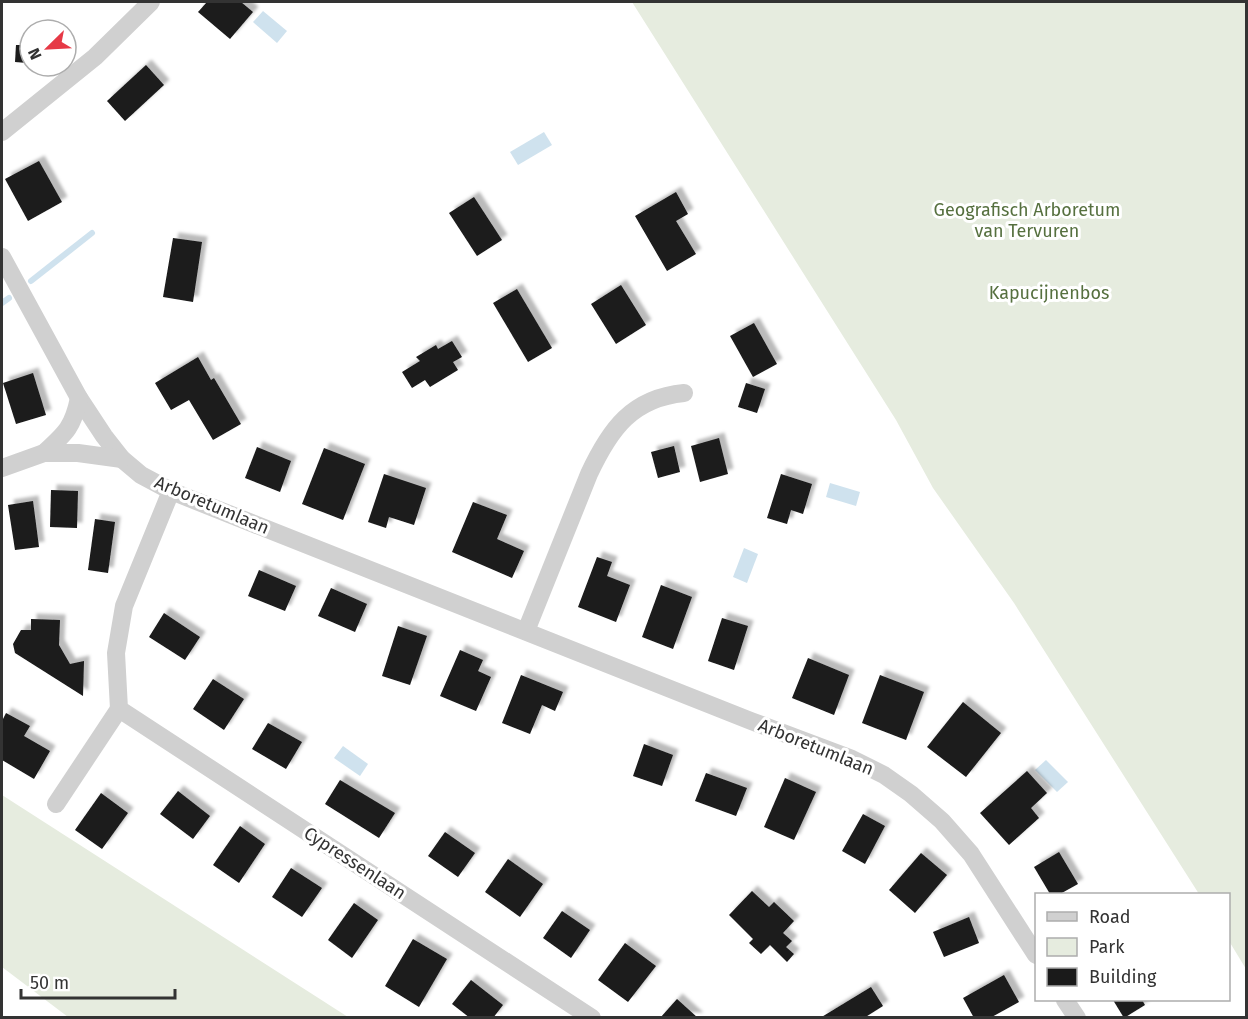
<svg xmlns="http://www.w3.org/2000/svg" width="1248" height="1019" font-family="'Fira Sans',sans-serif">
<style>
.green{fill:#e6ecdf}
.water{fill:#cfe2ee}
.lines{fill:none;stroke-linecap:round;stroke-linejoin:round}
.stream{stroke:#cfe2ee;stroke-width:6}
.building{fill:#1a1a1a;filter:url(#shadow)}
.street{stroke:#d0d0d0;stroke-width:18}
.labels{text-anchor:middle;stroke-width:6;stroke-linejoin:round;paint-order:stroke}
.park-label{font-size:18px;fill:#56703f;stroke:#fff}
.street-label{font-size:18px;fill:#333;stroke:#fff}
</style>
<defs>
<filter id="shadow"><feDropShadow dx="5.5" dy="-5.5" stdDeviation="1.5" flood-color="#0004"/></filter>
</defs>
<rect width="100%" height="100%" fill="#fff"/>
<g class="green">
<polygon points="632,2 1246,2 1246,969 1229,941 1228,894 1199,894 1014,603 933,488 896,420"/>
<polygon points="2,795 348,1017 68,1017 2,967"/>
</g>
<g class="water">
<polygon points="263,11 287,31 277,43 253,22"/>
<polygon points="544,132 552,145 518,165 510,152"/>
<polygon points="830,483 860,492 856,506 826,497"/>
<polygon points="744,548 758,554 747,583 733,577"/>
<polygon points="343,746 368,764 360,776 334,758"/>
<polygon points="1046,760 1068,782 1057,792 1035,770"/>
</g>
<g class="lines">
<g class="stream">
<polyline points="31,281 92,233"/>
<polyline points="2,303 9,298"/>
</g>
</g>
<g class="building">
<polygon points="207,2 241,2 253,12 230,39 198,12"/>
<polygon points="16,45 27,45 27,63 15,62"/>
<polygon points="146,65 164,85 125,121 107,101"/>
<polygon points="39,161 62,202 28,221 5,179"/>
<polygon points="676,192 688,214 676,221 696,254 667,271 635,216"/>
<polygon points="474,197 502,240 477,256 449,213"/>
<polygon points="173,238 202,242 193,302 163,297"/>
<polygon points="621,285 646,325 616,344 591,304"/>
<polygon points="517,289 552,348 528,362 493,303"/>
<polygon points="754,323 777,364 753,377 730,336"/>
<polygon points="452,341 462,357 453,362 458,370 430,387 425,380 412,388 402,372 420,361 416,357 436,345 438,349"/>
<polygon points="198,357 211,380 214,378 241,424 213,440 189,400 171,410 155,383"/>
<polygon points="33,373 46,415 16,424 3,383"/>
<polygon points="746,383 765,389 757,413 738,407"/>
<polygon points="719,438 728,474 700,482 691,446"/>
<polygon points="674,446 680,472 658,478 651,452"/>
<polygon points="257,447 291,461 280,492 245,478"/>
<polygon points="324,448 365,464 343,520 302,504"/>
<polygon points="384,474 426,488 414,525 389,517 386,528 368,522"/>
<polygon points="781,474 812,484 803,514 791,510 787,524 767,518"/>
<polygon points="51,490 78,491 77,528 50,527"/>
<polygon points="33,501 39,547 15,550 8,505"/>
<polygon points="473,502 507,515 497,539 524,551 512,578 452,552"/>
<polygon points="95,519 115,522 108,573 88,570"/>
<polygon points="597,557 612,562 607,576 630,585 616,622 578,607"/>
<polygon points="259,570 296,586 285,611 248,596"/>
<polygon points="661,585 692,597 673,649 642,637"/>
<polygon points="331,588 367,604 355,632 318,616"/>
<polygon points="164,613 200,637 185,660 149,637"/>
<polygon points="722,618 748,626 734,670 708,661"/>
<polygon points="31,619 60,620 59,645 70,664 84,661 83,696 15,653 13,644 21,630 31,630"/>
<polygon points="398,626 427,636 410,685 382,676"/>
<polygon points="460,650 483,660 478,671 491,677 476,711 440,696"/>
<polygon points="808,658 849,675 834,715 792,698"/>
<polygon points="521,675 563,692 555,711 542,705 530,734 502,723"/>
<polygon points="880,675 924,692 906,740 862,723"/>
<polygon points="213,679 244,699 224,730 193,709"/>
<polygon points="963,702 1001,733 966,777 927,747"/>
<polygon points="6,713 30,726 24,736 50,751 34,779 2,760 2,721"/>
<polygon points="268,723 302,742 286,769 252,749"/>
<polygon points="644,744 673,755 662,786 633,776"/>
<polygon points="1027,771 1047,793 1031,808 1039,818 1009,845 980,813"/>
<polygon points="706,773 747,788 736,816 695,801"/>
<polygon points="785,778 816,792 794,840 764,827"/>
<polygon points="340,780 395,813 379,838 325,804"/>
<polygon points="178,791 210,816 193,839 160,814"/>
<polygon points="101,793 128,813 102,849 75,830"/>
<polygon points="863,814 885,826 865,864 842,851"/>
<polygon points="240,826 265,844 239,883 213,865"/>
<polygon points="445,832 475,853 458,877 428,856"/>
<polygon points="1059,852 1078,884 1060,894 1050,894 1034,867"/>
<polygon points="921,853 947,875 915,913 889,890"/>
<polygon points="508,859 543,884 520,917 485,892"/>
<polygon points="291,868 322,888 302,917 272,897"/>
<polygon points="752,891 769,907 774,902 794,921 783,933 792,941 786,947 794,954 787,962 770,945 761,954 749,943 753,939 729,915"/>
<polygon points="354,903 378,920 352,958 328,940"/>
<polygon points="562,911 590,930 571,958 543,938"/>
<polygon points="969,917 979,943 944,957 933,932"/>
<polygon points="413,939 447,959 419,1007 385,986"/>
<polygon points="625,943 656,966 628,1002 598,980"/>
<polygon points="1004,975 1019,1002 990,1018 974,1018 963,998"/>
<polygon points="471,980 503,1005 493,1018 470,1018 452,1004"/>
<polygon points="871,987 883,1006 864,1018 820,1018"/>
<polygon points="677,999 698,1018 660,1018"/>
<polygon points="1113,1000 1142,1000 1145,1005 1124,1018"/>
</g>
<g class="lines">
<g class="street">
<polyline points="2,132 95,57 151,2"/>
<polyline points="2,257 79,398 104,436 122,459 141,475 171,491 751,721 852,759 884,775 911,794 942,821 971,854 1036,955"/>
<path d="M44 453C66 433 73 427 79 398"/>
<polyline points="2,468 44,453 78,453 122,459"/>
<polyline points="171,491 124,606 116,653 119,709 592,1018"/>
<path d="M526 631 589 474C610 429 632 398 684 393"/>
<polyline points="56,804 119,709"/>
<polyline points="1065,1000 1077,1018"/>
</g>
</g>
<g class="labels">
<g class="park-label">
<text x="1027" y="216">Geografisch Arboretum<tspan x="1027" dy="21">van Tervuren</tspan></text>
<text x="1049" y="299">Kapucijnenbos</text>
</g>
<g class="street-label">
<text transform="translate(212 505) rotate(23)" y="6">Arboretumlaan</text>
<text transform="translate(816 747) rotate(22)" y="6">Arboretumlaan</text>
<text transform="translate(355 863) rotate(33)" y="6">Cypressenlaan</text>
</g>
</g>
<rect width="1248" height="1019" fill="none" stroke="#333333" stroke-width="6"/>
<rect x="1035" y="893" width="195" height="108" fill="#ffffff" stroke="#adadad" stroke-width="1.5"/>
<rect x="1047" y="912" width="30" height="9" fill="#d0d0d0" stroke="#adadad" stroke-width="1.5"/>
<text x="1089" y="923" font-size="18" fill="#333333">Road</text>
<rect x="1047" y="938" width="30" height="18" fill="#e6ecdf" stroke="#adadad" stroke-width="1.5"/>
<text x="1089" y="953" font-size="18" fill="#333333">Park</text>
<rect x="1047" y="968" width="30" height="18" fill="#1a1a1a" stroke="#adadad" stroke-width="1.5"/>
<text x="1089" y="983" font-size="18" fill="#333333">Building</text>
<g transform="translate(48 48) rotate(246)"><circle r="28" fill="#ffffff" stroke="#adadad" stroke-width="1.5"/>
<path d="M0-4.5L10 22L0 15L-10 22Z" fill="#e63946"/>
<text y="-9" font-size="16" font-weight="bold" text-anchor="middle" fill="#333333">N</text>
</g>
<path d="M21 989v9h154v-9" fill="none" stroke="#333333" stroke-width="3"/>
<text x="30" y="989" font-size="18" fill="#333333" stroke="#ffffff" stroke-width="4.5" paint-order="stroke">50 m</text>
</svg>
